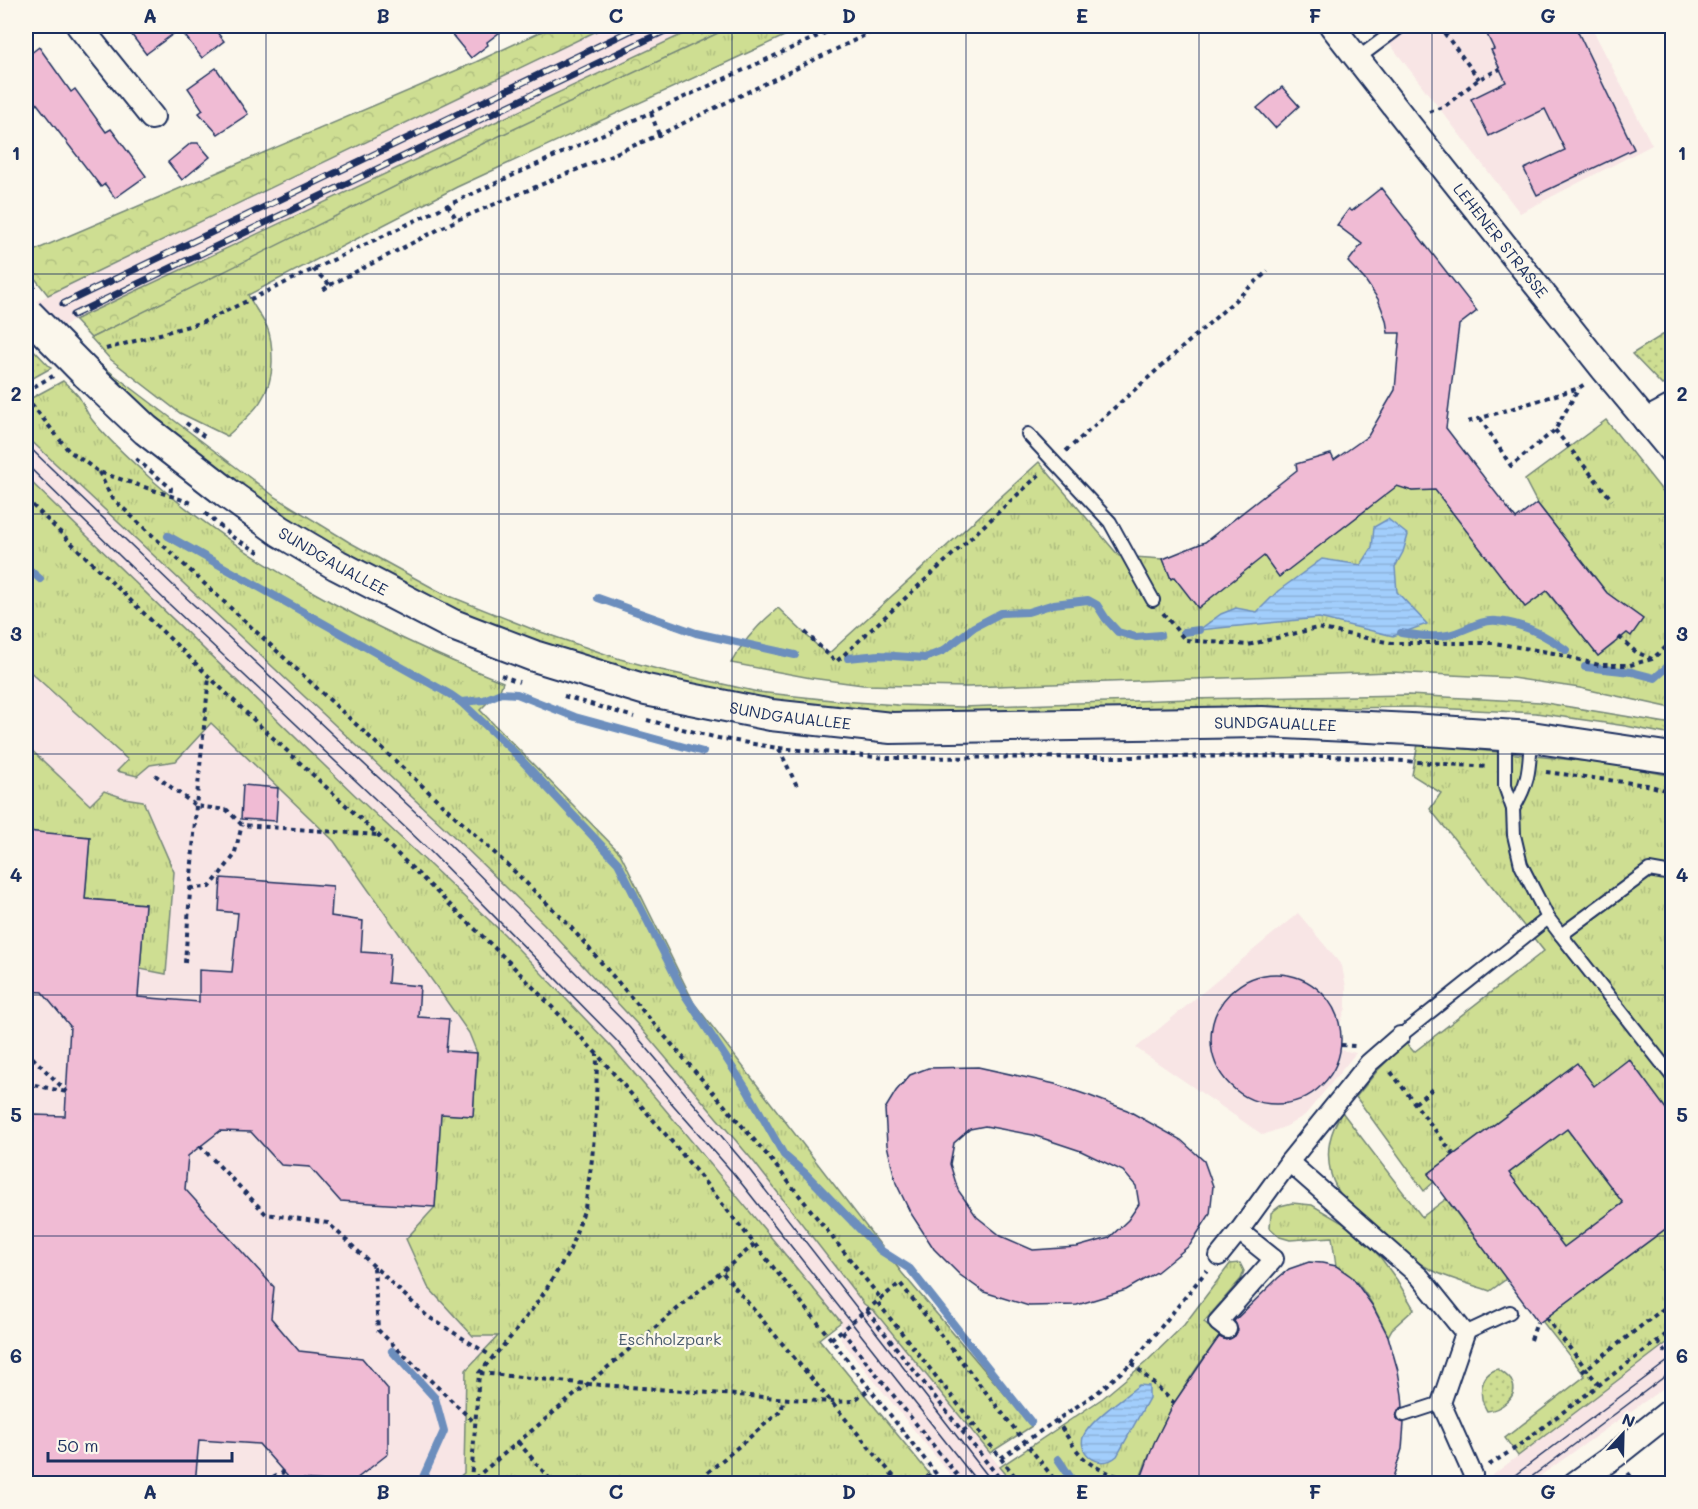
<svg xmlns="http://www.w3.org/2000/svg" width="1698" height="1509" font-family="Mali,sans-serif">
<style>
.built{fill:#f8e5e5}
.grass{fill:url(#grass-dots);stroke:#748678;stroke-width:1.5}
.forest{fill:url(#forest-crowns);stroke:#748678;stroke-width:1.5}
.park{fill:url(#park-tufts);stroke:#748678;stroke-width:1.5}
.water{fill:url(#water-rules);stroke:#6c8ebd;stroke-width:1.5}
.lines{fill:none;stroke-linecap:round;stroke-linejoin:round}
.stream{stroke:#6c8ebd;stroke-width:8}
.building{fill:#f0bbd4;stroke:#1b2f5e;stroke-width:1.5;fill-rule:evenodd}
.service-casing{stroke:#1b2f5e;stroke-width:16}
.pedestrian-casing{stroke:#1b2f5e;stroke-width:22}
.minor-casing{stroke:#1b2f5e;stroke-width:28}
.tertiary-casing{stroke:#1b2f5e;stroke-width:34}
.path{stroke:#1b2f5e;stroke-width:4;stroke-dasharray:4.5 4.5;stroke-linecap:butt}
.service{stroke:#fbf7ec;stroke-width:12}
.pedestrian{stroke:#fbf7ec;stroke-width:18}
.minor{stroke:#fbf7ec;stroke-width:24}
.tertiary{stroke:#fbf7ec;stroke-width:30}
.tram{stroke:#1b2f5e;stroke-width:1.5}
.rail-casing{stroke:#1b2f5e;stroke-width:7}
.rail{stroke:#fbf7ec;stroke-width:4.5;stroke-dasharray:14;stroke-linecap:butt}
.tertiary-bridge-casing{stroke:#1b2f5e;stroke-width:34;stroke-linecap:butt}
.path-bridge{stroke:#1b2f5e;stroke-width:4;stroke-dasharray:4.5 4.5;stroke-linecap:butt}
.tertiary-bridge{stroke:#fbf7ec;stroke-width:30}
.grid{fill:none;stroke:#1b2f5e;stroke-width:1.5;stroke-opacity:0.55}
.labels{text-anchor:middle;stroke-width:4.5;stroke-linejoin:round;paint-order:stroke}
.street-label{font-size:16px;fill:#1b2f5e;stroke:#fbf7ec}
.park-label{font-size:16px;fill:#485b6b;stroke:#fbf7ec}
.neatline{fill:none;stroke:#1b2f5e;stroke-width:2}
.grid-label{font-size:20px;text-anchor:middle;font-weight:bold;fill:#1b2f5e}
</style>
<defs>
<pattern id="grass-dots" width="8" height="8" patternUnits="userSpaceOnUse" patternTransform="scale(1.5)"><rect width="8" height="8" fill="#cede92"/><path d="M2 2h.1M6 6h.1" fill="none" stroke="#b0bf80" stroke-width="1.8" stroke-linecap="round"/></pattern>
<pattern id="forest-crowns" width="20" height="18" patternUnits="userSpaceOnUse" patternTransform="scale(1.5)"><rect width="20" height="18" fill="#cede92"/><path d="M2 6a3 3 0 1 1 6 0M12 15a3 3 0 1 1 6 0" fill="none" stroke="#b0bf80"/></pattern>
<pattern id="park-tufts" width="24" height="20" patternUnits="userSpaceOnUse" patternTransform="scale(1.5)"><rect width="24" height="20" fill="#cede92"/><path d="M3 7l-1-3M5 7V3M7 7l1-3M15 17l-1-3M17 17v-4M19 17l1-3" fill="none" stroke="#b0bf80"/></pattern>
<pattern id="water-rules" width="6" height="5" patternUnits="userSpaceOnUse" patternTransform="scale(1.5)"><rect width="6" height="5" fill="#a2cefc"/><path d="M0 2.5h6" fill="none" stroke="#8bb1da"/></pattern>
</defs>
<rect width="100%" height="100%" fill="#fbf7ec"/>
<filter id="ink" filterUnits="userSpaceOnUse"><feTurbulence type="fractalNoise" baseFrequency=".0167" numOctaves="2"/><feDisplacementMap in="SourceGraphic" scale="12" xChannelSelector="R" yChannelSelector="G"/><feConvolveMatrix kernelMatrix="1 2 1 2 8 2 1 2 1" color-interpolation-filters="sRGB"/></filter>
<g filter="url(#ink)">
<g class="built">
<polygon points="607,26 700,26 74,320 26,346 26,306"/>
<polygon points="1376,26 1591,26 1652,145 1520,213"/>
<polygon points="26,436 445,828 544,924 638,1025 754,1162 864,1304 875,1312 1013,1483 957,1483 841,1340 841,1322 664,1108 610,1045 520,949 356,796 26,477"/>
<polygon points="26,531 587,1067 499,1336 466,1370 464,1473 452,1483 26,1483"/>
<polygon points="1298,913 1342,966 1346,987 1346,1008 1340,1024 1341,1050 1356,1053 1305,1115 1287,1126 1263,1135 1136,1048"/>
<polygon points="1672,1339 1672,1382 1530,1483 1481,1484"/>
</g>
<g class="grass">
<polygon points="1672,329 1672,380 1662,385 1632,354"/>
<polygon points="28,344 51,368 26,382 26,346"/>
<polygon points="101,365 274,496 349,542 442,593 532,629 620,659 661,670 758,692 841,701 898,705 963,707 1190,699 1408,695 1540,702 1672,724 1672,735 1626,726 1536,713 1410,707 1274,709 921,719 751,703 571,656 450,610 276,514 183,445 96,368"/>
<path d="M1498 1369C1503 1373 1510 1377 1512 1382 1520 1397 1499 1410 1487 1411 1478 1397 1479 1374 1498 1369Z"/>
</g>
<g class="forest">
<polygon points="553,26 607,26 48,295 26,267 26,254 476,62"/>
<polygon points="700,26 733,26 91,338 74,320"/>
</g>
<g class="park">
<path d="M733 26H806L457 187 248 295C253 305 261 316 267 327 271 336 272 349 272 359 273 396 253 413 227 436L180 413 110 359 91 338 444 162Z"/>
<path d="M63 381C69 386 75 392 79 397 84 405 87 414 93 421 106 437 122 452 137 466 235 559 379 633 503 682L500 690 480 710 620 853 694 1003 902 1273 1032 1426 990 1453 875 1312 864 1304 754 1162 638 1025 544 924 445 828 26 436V401Z"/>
<path d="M1606 420 1672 503V708L1580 688 1512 678 1390 672 967 687 863 685 811 678 731 663C743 641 759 624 778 608L827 655 1039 462 1119 556 1163 559 1171 578 1271 550 1267 560 1279 576 1388 481 1412 491 1436 489 1525 607 1543 594 1536 586 1540 583 1598 656 1614 644 1613 641 1642 619 1607 593 1537 503 1525 480Z"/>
<polygon points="26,477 356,796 504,934 610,1045 664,1108 841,1322 819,1339 937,1483 452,1483 464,1473 466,1370 498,1336 473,1336 428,1287 406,1239 435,1207 439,1143 411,1112 473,1116 477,1053 469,1033 334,841 211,723 176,761 150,765 137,776 117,771 128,760 26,668"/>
<polygon points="1418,744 1612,764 1672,776 1672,1191 1577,1064 1428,1174 1434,1182 1424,1191 1356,1097 1378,1070 1406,1043 1414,1052 1544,951 1430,809 1441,793 1412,775"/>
<polygon points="26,745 90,805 104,791 124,798 143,801 174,872 166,974 140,969 145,904 85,899 90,837 27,832 32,771 26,770"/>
<path d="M1342 1112 1422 1217 1446 1199 1505 1277V1280L1490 1291C1473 1285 1454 1280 1438 1273 1406 1259 1339 1208 1331 1174 1325 1150 1330 1132 1342 1112Z"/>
<polygon points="1567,1129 1623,1203 1564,1247 1509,1173"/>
<path d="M1292 1203 1312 1205 1341 1222 1362 1238 1381 1258 1397 1280 1414 1309 1392 1329 1388 1336C1376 1310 1362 1279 1336 1266L1332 1237 1290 1240 1280 1237 1270 1228 1271 1213 1280 1206Z"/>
<polygon points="1672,1224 1672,1339 1518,1456 1505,1438 1585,1376 1542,1321"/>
<path d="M1240 1263 1244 1271 1241 1279 1204 1322 1221 1335C1185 1380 1158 1429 1138 1483H1013L1000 1467 1103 1398 1145 1363 1184 1325 1230 1264Z"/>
</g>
<g class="water">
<polygon points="1388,519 1408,535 1403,552 1395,567 1397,592 1427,624 1393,636 1319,618 1199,630 1221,614 1236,608 1257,612 1278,591 1322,559 1361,565 1372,548 1374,527"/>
<path d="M1139 1385 1149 1386V1398L1117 1456C1099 1472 1074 1451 1085 1433 1096 1416 1123 1398 1139 1385Z"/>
</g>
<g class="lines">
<g class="stream">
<polyline points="168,536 451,695 461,702 511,749 618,863 685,995 747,1090 784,1155 806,1174 880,1250 910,1269 1031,1422"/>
<polyline points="26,567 40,579"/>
<polyline points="598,598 696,633 795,655"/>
<polyline points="1184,632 1199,630"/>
<path d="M1401 633C1417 635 1432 638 1448 635 1464 632 1480 619 1497 621 1522 623 1547 636 1566 650"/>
<polyline points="848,658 879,655 925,658 943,651 974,627 1001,613 1028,612 1054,604 1088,600 1097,605 1106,619 1118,632 1136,637 1160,635"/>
<polyline points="1585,667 1632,672 1655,678 1672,663"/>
<polyline points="461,702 484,700 501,693 517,694 575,717 703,752"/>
<polyline points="392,1351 435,1398 444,1431 420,1484"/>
<polyline points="1058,1459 1075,1484"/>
</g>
</g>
<g class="building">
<polygon points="125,26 212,26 224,41 202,58 180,29 146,54"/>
<polygon points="445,26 508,26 487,42 488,45 471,58"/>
<polygon points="1483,26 1575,26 1634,149 1537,195 1524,169 1565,150 1545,109 1489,136 1471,99 1506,82 1491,50 1494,49"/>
<polygon points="39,47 71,92 75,89 106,132 111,129 146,176 115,198 105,184 101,187 35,101 26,107 26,57"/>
<polygon points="216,68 248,114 218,134 199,113 203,110 188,88"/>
<polygon points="1282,87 1299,106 1275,128 1257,108"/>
<polygon points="191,143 198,143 210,157 182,180 168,162"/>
<polygon points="1381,188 1477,311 1459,325 1446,428 1516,519 1537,503 1607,593 1643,619 1631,636 1627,633 1598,656 1547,591 1525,607 1435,490 1412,491 1397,486 1279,577 1264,556 1198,608 1174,577 1171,579 1163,559 1205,542 1297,470 1296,464 1331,454 1334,460 1368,436 1395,390 1400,333 1388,333 1386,320 1378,299 1365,280 1348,262 1362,244 1337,225 1349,209 1352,211"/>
<polygon points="243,785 278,788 276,821 241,819"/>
<polygon points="26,831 90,837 85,899 145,904 138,997 199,1002 199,970 232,972 238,913 219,911 221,878 333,886 331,916 363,921 361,952 390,954 388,983 420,986 418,1017 449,1019 446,1051 477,1053 473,1116 441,1114 435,1207 340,1201 310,1167 281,1165 251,1132 220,1131 188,1156 185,1189 274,1287 271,1318 299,1351 362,1358 388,1389 388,1454 351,1483 289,1478 259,1444 199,1440 195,1484 26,1484 26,1145 31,1145 34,1115 65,1116 70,1026 42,992 26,991"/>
<circle cx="1276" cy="1039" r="65"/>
<path d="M1629 1059 1672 1117V1224L1539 1323 1428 1174 1577 1063 1594 1086ZM1567 1129 1623 1203 1564 1247 1509 1173Z"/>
<path d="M978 1067 1055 1084 1090 1096 1127 1110 1181 1140 1204 1161 1213 1186 1210 1214 1190 1245 1157 1272 1126 1290 1077 1305 1029 1306 984 1292 960 1275 934 1249 910 1212 896 1183 887 1145 885 1109 896 1091 910 1075 928 1068ZM985 1126 1033 1135 1081 1151 1123 1171 1136 1186 1139 1204 1128 1220 1109 1238 1077 1247 1033 1250 1001 1236 977 1217 958 1190 950 1164 954 1143 970 1129Z"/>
<polygon points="1309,1262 1322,1263 1336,1266 1352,1277 1372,1305 1388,1336 1398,1371 1402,1395 1403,1407 1398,1410 1396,1417 1399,1421 1404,1423 1402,1449 1391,1484 1139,1484 1154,1443 1174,1403 1212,1347 1219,1337 1226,1340 1235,1336 1238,1330 1234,1321 1278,1278 1289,1269"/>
</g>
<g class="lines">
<g class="service-casing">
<g id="service">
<polyline points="1358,58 1401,26"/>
<polyline points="1028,434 1110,522 1153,600"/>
<polyline points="1505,736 1505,786 1513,809 1514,835 1521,865 1548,918 1561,935"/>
<path d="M1513 809C1530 780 1529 769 1531 737"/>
<polyline points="1672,874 1649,870 1561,935 1672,1076"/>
<polyline points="1400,1036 1548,918"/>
<polyline points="1465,1333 1510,1312"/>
<polyline points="1404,1415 1441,1403"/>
</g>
</g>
<g class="pedestrian-casing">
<g id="pedestrian">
<polyline points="1289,1162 1420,1277 1465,1333 1441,1403 1473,1475"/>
<polyline points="1219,1256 1239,1231 1289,1162 1369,1063 1400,1036"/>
<polyline points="1227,1329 1218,1322 1274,1259 1239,1231"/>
</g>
</g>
<g class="minor-casing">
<g id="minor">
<polyline points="79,26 152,117"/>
<path id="s1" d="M1332 26 1406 121 1603 369 1672 452"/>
<polyline points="1646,421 1672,407"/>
<polyline points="1575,1484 1614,1456 1672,1410"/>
</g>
</g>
<g class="tertiary-casing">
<g id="tertiary">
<path id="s2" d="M86 373 146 430 227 493 280 531 337 565 453 625 534 656 646 690 771 715 891 728 1262 722 1411 729 1531 737 1672 758"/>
</g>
</g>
<g class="path">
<polyline points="1439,26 1479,79"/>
<polyline points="1429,112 1445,106 1479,79 1500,69"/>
<polyline points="651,113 659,135"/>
<polyline points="448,205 457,220"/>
<polyline points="26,248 26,252"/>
<polyline points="313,269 330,285 320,292"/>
<polyline points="330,285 457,220 659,135 884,26"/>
<polyline points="106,349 203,322 448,205 840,26"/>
<polyline points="26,391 53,376"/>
<polyline points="26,397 68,450 99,472 195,504"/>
<polyline points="1480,418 1511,466 1555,430 1579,388"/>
<polyline points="1468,422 1579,388 1586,383"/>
<polyline points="186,423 205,437"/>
<polyline points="1555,430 1612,500"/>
<polyline points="1066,451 1268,271"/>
<polyline points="136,459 171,488 170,496"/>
<polyline points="99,472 111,497 514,871 568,924 768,1156 882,1300"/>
<polyline points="26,499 258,724 378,835 509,962 597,1054 678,1149 831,1339 944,1484"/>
<polyline points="205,513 234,538 262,554"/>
<polyline points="1163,613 1185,640 1248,645 1317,628 1391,643 1494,643 1553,653 1599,665 1630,665 1652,659"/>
<polyline points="805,632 836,662 1040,474"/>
<polyline points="1619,637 1636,652 1652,659 1672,642"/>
<polyline points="501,675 519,682"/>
<polyline points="564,696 634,717"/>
<polyline points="647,720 718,738 778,748 887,758 1334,756 1488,767"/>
<polyline points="779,749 797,786"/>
<polyline points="1546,772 1647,785 1672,792"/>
<polyline points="155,775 196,806 227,810 242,825 377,835"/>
<polyline points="190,888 210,887 234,856 242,825"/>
<polyline points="185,963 196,806 209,677"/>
<polyline points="1341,1045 1355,1046"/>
<polyline points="26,1051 67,1092"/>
<polyline points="1391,1072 1454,1155"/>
<polyline points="26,1083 66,1092"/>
<polyline points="1415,1103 1435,1087"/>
<polyline points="200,1146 266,1214 328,1223 427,1316 493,1357"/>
<polyline points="374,1267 378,1330 475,1423"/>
<polyline points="723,1273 900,1484"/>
<polyline points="878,1303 1021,1484"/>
<polyline points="867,1311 1004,1484"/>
<polyline points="1546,1318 1599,1385"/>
<polyline points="842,1331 964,1484"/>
<polyline points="831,1339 900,1283 1058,1484"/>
<polyline points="1531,1340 1537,1322"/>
<polyline points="1658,1342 1672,1361"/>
<polyline points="1132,1363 1174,1403"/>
<polyline points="1582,1372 1672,1302"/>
<polyline points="480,1373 589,1384 831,1402 853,1401 870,1389"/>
<path d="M1056 1420C1066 1433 1074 1450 1087 1461 1100 1472 1122 1477 1138 1483"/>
<polyline points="963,1431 974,1424"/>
<polyline points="518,1442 554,1484"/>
<polyline points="1001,1458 1098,1392 1132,1363 1207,1270"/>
<polyline points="1489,1465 1514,1449 1672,1330"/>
<polyline points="1628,1473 1637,1484"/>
<polyline points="273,1478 284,1472"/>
<polyline points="471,1481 479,1373 516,1331 542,1296 569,1252 585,1208 592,1159 596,1112 597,1054"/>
<polyline points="468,1484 755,1244"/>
<polyline points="694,1484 782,1410 783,1399"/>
<polyline points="920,1484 934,1471"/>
</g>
<use href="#service" class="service"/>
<use href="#pedestrian" class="pedestrian"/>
<use href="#minor" class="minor"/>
<use href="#tertiary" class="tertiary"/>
<g class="tram">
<polyline points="26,444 179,591 440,835 629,1027 745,1164 994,1484"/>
<polyline points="26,464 169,604 428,849 616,1040 734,1174 979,1484"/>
<polyline points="1503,1484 1672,1358"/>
<polyline points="1522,1484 1672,1371"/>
</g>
<g class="rail-casing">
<g id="rail">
<polyline points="63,304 640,26"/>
<polyline points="73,315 675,26"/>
</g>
</g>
<use href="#rail" class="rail"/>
<g class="tertiary-bridge-casing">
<polyline id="tertiary-bridge" points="28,314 86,373"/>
</g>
<polyline class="path-bridge" points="26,277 35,288"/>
<use href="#tertiary-bridge" class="tertiary-bridge"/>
</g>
</g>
<path class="grid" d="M266 26V1484M499 26V1484M732 26V1484M966 26V1484M1199 26V1484M1432 26V1484M26 274H1672M26 514H1672M26 754H1672M26 995H1672M26 1236H1672"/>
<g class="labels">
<g class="street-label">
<text dy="6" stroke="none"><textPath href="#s1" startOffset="273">LEHENER STRASSE</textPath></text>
<text dy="6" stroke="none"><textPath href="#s2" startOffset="312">SUNDGAUALLEE</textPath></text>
<text dy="6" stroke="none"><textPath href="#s2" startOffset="798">SUNDGAUALLEE</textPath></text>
<text dy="6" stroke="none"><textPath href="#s2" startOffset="1284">SUNDGAUALLEE</textPath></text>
</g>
<g class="park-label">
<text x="670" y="1345">Eschholzpark</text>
</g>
</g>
<rect width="1698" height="1509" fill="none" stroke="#fbf7ec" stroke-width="66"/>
<g transform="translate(1623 1434) rotate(22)" stroke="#fbf7ec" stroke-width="4.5" paint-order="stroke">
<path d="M0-4.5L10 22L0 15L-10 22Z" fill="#1b2f5e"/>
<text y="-9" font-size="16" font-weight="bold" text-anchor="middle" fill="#1b2f5e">N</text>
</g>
<path d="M48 1452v9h184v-9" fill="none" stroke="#1b2f5e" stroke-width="3"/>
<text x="57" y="1452" font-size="18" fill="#1b2f5e" stroke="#fbf7ec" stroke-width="4.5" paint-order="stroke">50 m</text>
<rect x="33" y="33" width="1632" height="1443" class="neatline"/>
<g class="grid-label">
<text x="150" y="23">A</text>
<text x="383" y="23">B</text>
<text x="616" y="23">C</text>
<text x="849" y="23">D</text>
<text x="1082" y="23">E</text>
<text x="1315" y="23">F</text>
<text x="1548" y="23">G</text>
<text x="16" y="160">1</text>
<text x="1682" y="160">1</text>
<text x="16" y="401">2</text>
<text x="1682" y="401">2</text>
<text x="16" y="641">3</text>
<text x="1682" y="641">3</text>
<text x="16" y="882">4</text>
<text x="1682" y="882">4</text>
<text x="16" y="1122">5</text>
<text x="1682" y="1122">5</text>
<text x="16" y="1363">6</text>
<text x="1682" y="1363">6</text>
<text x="150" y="1499">A</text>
<text x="383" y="1499">B</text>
<text x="616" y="1499">C</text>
<text x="849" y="1499">D</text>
<text x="1082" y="1499">E</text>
<text x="1315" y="1499">F</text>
<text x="1548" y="1499">G</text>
</g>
</svg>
